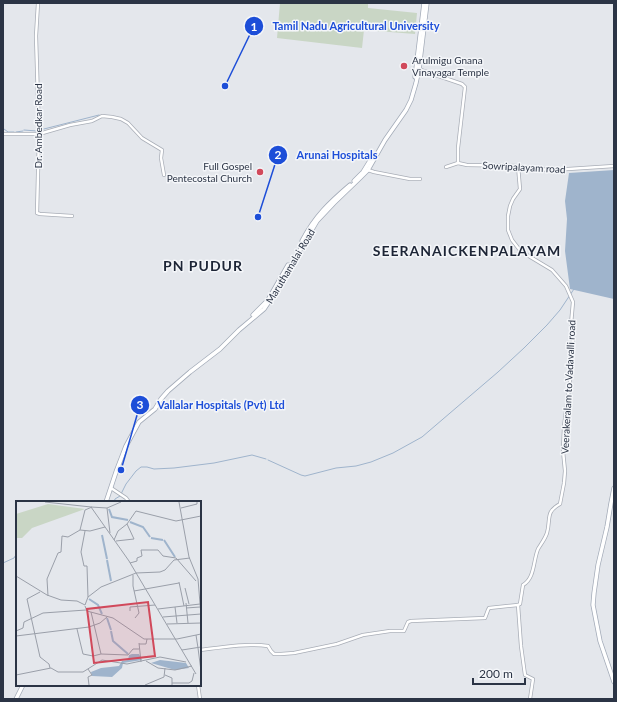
<svg xmlns="http://www.w3.org/2000/svg" width="617" height="702" font-family="Lato,sans-serif">
<style>
.green{fill:#c9d6c5}
.water{fill:#9fb4cc}
.lines{fill:none;stroke-linecap:round;stroke-linejoin:round}
.stream{stroke:#9fb4cc;stroke-width:1}
.secondary-casing{stroke:#a9aeb7;stroke-width:4}
.primary-casing{stroke:#a3abb8;stroke-width:5}
.secondary{stroke:#fff;stroke-width:2.5}
.primary{stroke:#fff;stroke-width:3.5}
.poi-dot{fill:#d1495b;stroke:#f4f6f9;stroke-width:1.5}
.labels{text-anchor:middle;stroke-width:3;stroke-linejoin:round;paint-order:stroke}
.poi-label{font-size:10px;fill:#2b3445;stroke:#f4f6f9;text-anchor:start}
.street-label{font-size:10px;fill:#2b3445;stroke:#f4f6f9}
.district-label{font-size:14px;font-weight:bold;letter-spacing:1px;fill:#1d2536;stroke:#f4f6f9}
.inset-river{fill:none;stroke:#9fb4cc;stroke-width:2}
.inset-road{fill:none;stroke:#9a9fa9;stroke-width:1}
.view{fill:#d1495b;fill-opacity:0.15;stroke:#d1495b;stroke-width:2}
.inset-edge{fill:none;stroke:#2b3445;stroke-width:2}
.leader{fill:none;stroke:#1d4ed8;stroke-width:1.5}
.callout-dot{fill:#1d4ed8;stroke:#f4f6f9;stroke-width:1.5}
.mark-label{font-size:12px;text-anchor:middle;font-weight:bold;fill:#fff}
.callout-label{font-size:11px;text-anchor:middle;font-weight:bold;fill:#1d4ed8;stroke:#f4f6f9;stroke-width:3;stroke-linejoin:round;paint-order:stroke}
</style>
<rect width="100%" height="100%" fill="#e4e7ec"/>
<polygon class="green" points="280,3 368,3 368,8 417,13 415,34 364,30 362,48 277,38"/>
<polygon class="water" points="614,170 614,299 570,289 565,251 567,219 565,201 569,173"/>
<g class="lines">
<g class="stream">
<polyline points="4,129 8,132 14,132"/>
<polyline points="24,130 37,131"/>
<polyline points="40,130 99,115"/>
<polyline points="16,132 23,131"/>
<polyline points="268,460 301,475 305,476 336,468 356,466 371,462 393,453 422,437 498,372 524,348 547,325 560,310 574,289"/>
<polyline points="114,502 115,499 120,496 126,484 136,471 141,467 147,467 154,469 174,468 214,463 252,455 266,459"/>
<polyline points="3,563 14,558 17,553"/>
</g>
<g class="secondary-casing">
<g id="secondary">
<polyline points="38,3 36,36 39,134 37,213 40,214 72,216"/>
<polyline points="418,69 462,84 465,87 458,148 458,163"/>
<polyline points="3,134 39,134 70,125 92,121 102,116 112,117 121,119 128,123 142,138 162,150 161,158 164,175"/>
<polyline points="446,167 458,163 467,165 518,166 536,169 553,170 614,166"/>
<polyline points="368,170 374,172 410,179 420,179"/>
<polyline points="111,488 126,498 129,502"/>
<polyline points="518,605 521,646 525,675 533,679 530,699"/>
<path d="M200 650C223 647 245 643 268 646L271 651 274 654H281L294 653 337 644 363 635 390 631H404L408 622 411 621 485 618 488 610 489 608 518 605 520 604 523 585C535 578 533 561 538 549 541 544 545 539 547 533 551 519 545 512 560 504L564 483 565 471 563 451 564 426 570 381 573 337 571 324 573 302 566 286 552 270 527 255 519 249 512 240 508 230V216L510 206 513 199 520 189 518 166"/>
<polyline points="198,685 200,699"/>
</g>
</g>
<g class="primary-casing">
<g id="primary">
<polyline points="415,77 424,3"/>
<polyline points="354,181 363,172 371,159"/>
<path d="M302 241C315 216 329 203 350 185"/>
<polyline points="253,315 268,300 288,265"/>
<polyline points="614,488 611,503 607,527 598,565 594,593 593,605 600,641 614,682"/>
<polyline points="106,502 116,472 126,446 139,422 155,409 161,399 168,391 190,372 220,349 239,330 264,309 276,291 317,221 334,203 360,178 368,170 385,140 406,110 411,100 416,83 419,69 427,3"/>
<polyline points="16,699 23,685"/>
</g>
</g>
<use href="#secondary" class="secondary"/>
<use href="#primary" class="primary"/>
</g>
<g class="poi-dot">
<circle cx="404" cy="66" r="4"/>
<circle cx="260" cy="172" r="4"/>
</g>
<g class="labels">
<g class="poi-label">
<text x="412" y="64">Arulmigu Gnana<tspan x="412" dy="12">Vinayagar Temple</tspan></text>
<text x="252" y="170" text-anchor="end">Full Gospel<tspan x="252" dy="12">Pentecostal Church</tspan></text>
</g>
<g class="street-label">
<text transform="translate(38 126) rotate(-90)" y="4">Dr. Ambedkar Road</text>
<text transform="translate(524 167) rotate(3)" y="4">Sowripalayam road</text>
<text transform="translate(290 266) rotate(-59)" y="4">Maruthamalai Road</text>
<text transform="translate(568 387) rotate(-87)" y="4">Veerakeralam to Vadavalli road</text>
</g>
<g class="district-label">
<text x="467" y="256">SEERANAICKENPALAYAM</text>
<text x="203" y="271">PN PUDUR</text>
</g>
</g>
<g transform="translate(16 501)">
<rect width="185" height="185" fill="#e4e7ec"/>
<path d="M32 3 69 8 16 27 6 37H0V13Z" fill="#c9d6c5"/>
<path d="M116 153H123L126 159 107 162 106 167 96 176 76 175 75 171 85 167 103 165 106 160 112 159 113 154ZM144 159 170 162 173 167 159 169 135 162Z" fill="#9fb4cc"/>
<path class="inset-river" d="M93 8 96 16 112 19M114 21 127 26 134 36M86 34 91 58M135 37 147 39M148 39 159 56M91 59 95 80M73 98 82 104 86 113M91 117 95 129M95 130 97 140 112 153"/>
<path class="inset-road" d="M29 1 75 6 113 60 180 173M163 1 173 56 182 78 185 115M75 6 91 7 105 1M91 7 94 32M165 7 181 3V1M64 29 74 30 89 26M69 30 65 51 68 65H71L72 96M98 39 102 30 111 23 120 10 160 20 185 15M100 40 118 38 111 23M114 62 121 60V57L126 55 125 49H142L147 55 160 57 180 80M117 74V85L123 112 119 117M0 75 31 94 45 99 61 100 69 104M163 81 168 105M169 87 173 103M118 90 163 82M24 91 11 98 24 156 33 163 34 167M32 95 31 78 42 52 45 51 46 35 52 36 64 29 69 9 76 6M170 102 172 122M69 104 72 96 85 86 120 72 144 71 149 69 158 59 174 57M69 105 71 110 97 117 128 138H161L185 133M159 106 161 122M170 107 184 106M142 108 184 103M114 110V106L139 104M75 111 85 153 112 154 117 148H123M147 116 185 113M151 123 185 122M61 128 67 153 77 155 85 153M0 130 7 127 8 121 27 112 70 109M180 134 182 147M0 135 73 126 84 122 91 116M123 142 125 161M123 143H130L131 138M182 147 185 170M166 149 185 146M130 160 142 167 159 169 176 165M72 168 76 174 72 176 73 184M0 174 35 167 42 171H67L86 159 111 163 144 156 170 161M149 174 156 177V184M156 182H173L176 180 178 172M129 184 148 176 149 167"/>
<path class="view" d="M132 101 139 155 78 162 71 108Z"/>
<rect width="185" height="185" class="inset-edge"/>
</g>
<path class="leader" d="M225 86L254 26M258 217L278 155M121 470L140 405"/>
<g class="callout-dot">
<circle cx="225" cy="86" r="4"/>
<circle cx="258" cy="217" r="4"/>
<circle cx="121" cy="470" r="4"/>
<circle cx="254" cy="26" r="10"/>
<circle cx="278" cy="155" r="10"/>
<circle cx="140" cy="405" r="10"/>
</g>
<g class="mark-label">
<text x="254" y="31">1</text>
<text x="278" y="159">2</text>
<text x="140" y="409">3</text>
</g>
<g class="callout-label">
<text x="356" y="30">Tamil Nadu Agricultural University</text>
<text x="337" y="159">Arunai Hospitals</text>
<text x="221" y="409">Vallalar Hospitals (Pvt) Ltd</text>
</g>
<rect width="617" height="702" fill="none" stroke="#2b3445" stroke-width="8"/>
<path d="M473 678v6h52v-6" fill="none" stroke="#2b3445" stroke-width="2"/>
<text x="479" y="678" font-size="12" fill="#2b3445" stroke="#f4f6f9" stroke-width="3" paint-order="stroke">200 m</text>
</svg>
